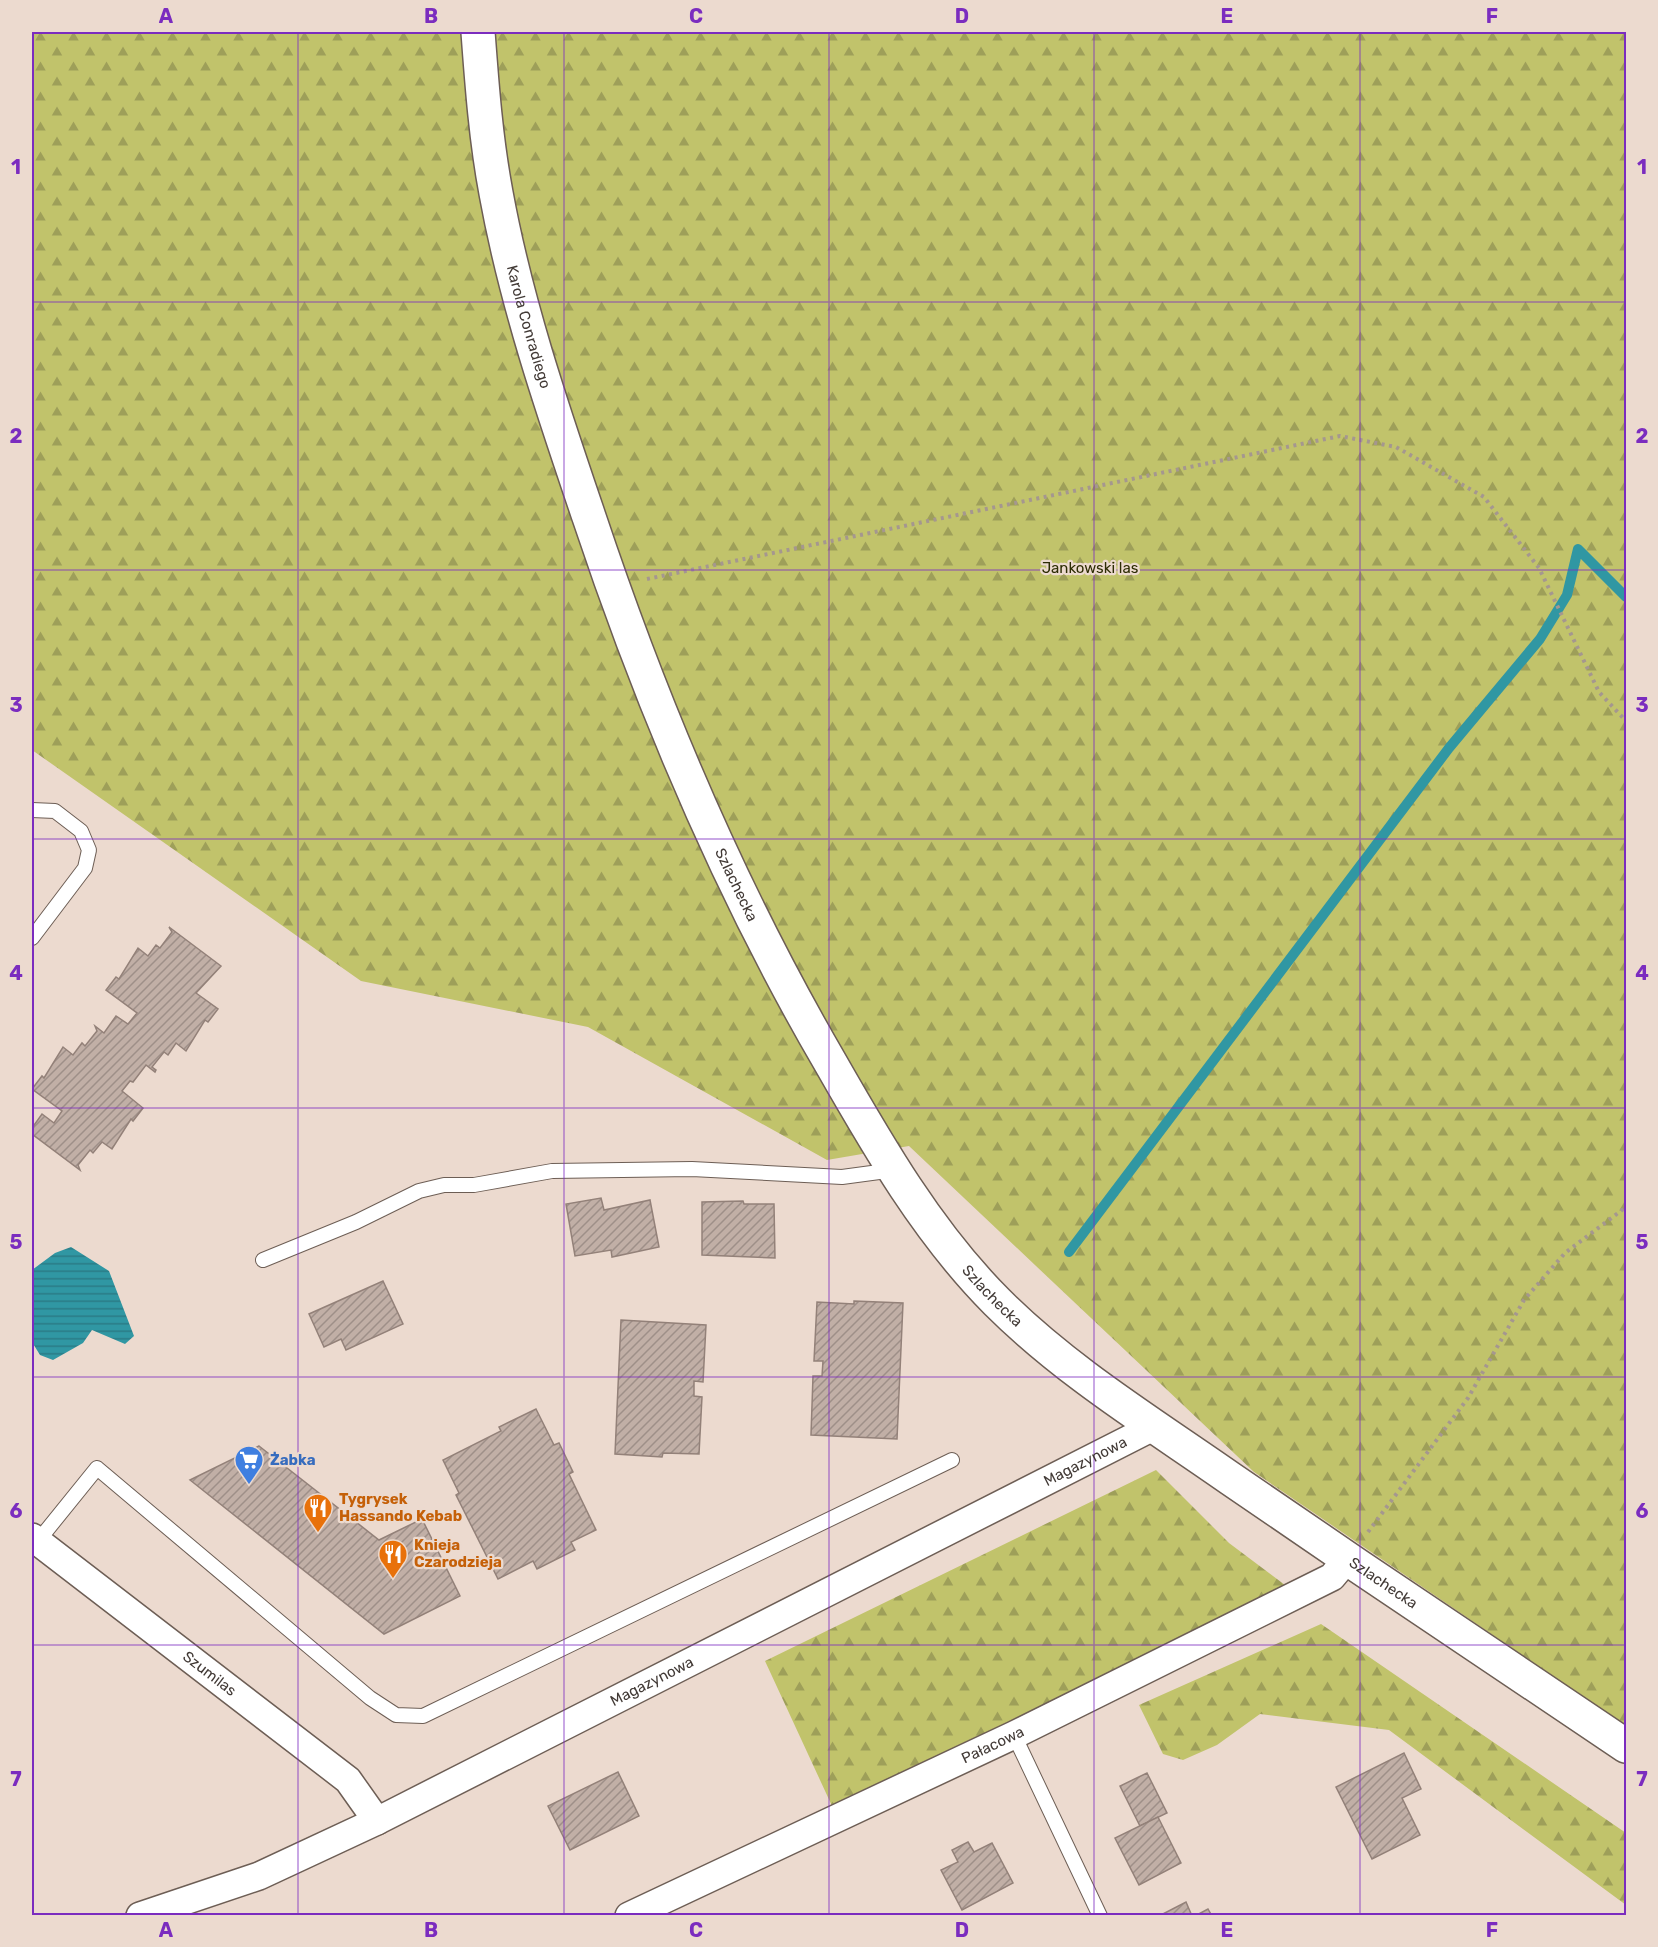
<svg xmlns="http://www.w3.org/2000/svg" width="1658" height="1947" font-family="Rubik,sans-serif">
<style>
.forest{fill:url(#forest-firs)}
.water{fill:url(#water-rules)}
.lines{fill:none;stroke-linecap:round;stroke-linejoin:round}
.stream{stroke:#3097a3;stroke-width:10}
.building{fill:url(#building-hatch);stroke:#938179;stroke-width:1.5}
.service-casing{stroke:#6d5e55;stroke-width:16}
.minor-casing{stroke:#6d5e55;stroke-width:30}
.tertiary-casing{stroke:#6d5e55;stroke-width:36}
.path{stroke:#a5978f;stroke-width:4;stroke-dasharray:3 4.5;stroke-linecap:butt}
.service{stroke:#fff;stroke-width:14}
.minor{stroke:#fff;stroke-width:27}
.tertiary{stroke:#fff;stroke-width:33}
.grid{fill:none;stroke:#7b2cbf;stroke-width:1.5;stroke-opacity:0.55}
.labels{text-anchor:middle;stroke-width:4.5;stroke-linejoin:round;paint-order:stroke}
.street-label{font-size:15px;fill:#423a36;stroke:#ecdacf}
.park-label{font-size:15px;fill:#2d2d04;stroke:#ecdacf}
.shop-label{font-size:15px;font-weight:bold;fill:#366cbe;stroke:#ecdacf;text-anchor:start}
.food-label{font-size:15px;font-weight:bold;fill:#c56008;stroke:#ecdacf;text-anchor:start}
.neatline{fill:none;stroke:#7b2cbf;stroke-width:2}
.grid-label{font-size:20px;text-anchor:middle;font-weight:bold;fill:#7b2cbf}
</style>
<defs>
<pattern id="forest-firs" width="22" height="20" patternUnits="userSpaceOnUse" patternTransform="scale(1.5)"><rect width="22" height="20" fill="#c1c36b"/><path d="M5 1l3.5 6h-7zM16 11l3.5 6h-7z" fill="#9e9f59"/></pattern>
<pattern id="water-rules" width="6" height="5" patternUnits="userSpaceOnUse" patternTransform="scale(1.5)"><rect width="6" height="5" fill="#3097a3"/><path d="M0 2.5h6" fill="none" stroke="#2a7c86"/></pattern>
<pattern id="building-hatch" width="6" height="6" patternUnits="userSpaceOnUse" patternTransform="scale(1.5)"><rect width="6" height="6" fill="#c1afa6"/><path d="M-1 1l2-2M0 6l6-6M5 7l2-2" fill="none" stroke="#9e8f88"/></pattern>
</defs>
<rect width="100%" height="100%" fill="#ecdacf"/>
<g class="forest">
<polygon points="32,32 1626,32 1626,1726 1254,1472 909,1146 827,1160 588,1027 361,981 32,750"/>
<polygon points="1156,1470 1229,1543 1293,1591 832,1806 765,1661"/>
<polygon points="1321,1624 1626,1833 1626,1905 1389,1730 1260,1714 1217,1745 1183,1760 1163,1754 1139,1705"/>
</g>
<polygon class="water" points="71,1247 109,1271 134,1336 125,1344 92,1330 83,1343 53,1360 40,1355 32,1342 32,1270 55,1253"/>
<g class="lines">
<polyline class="stream" points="1069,1252 1449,748 1540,639 1567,595 1578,549 1626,597"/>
</g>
<g class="building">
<polygon points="169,927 221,966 196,993 218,1009 208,1022 205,1020 186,1051 176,1043 168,1055 164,1052 152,1067 156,1070 155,1072 146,1065 133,1082 130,1081 122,1091 143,1108 133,1121 131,1119 112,1149 102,1142 93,1153 90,1150 78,1165 80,1170 32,1134 32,1128 42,1114 54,1123 62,1111 32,1089 42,1076 44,1078 63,1047 73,1055 82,1043 85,1046 97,1031 95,1026 104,1033 116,1016 128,1024 137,1013 106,990 116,977 119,979 138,948 148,956 156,945 160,948 172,932"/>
<polygon points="601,1198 604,1210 650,1200 659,1247 612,1257 611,1250 575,1256 566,1204"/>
<polygon points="743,1201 744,1204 774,1204 775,1258 702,1255 702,1202"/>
<polygon points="383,1281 403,1324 346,1350 341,1339 324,1347 309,1314"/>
<polygon points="854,1301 903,1303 897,1439 811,1435 813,1376 822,1376 823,1361 814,1361 817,1302 854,1304"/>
<polygon points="621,1320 706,1325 703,1382 694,1381 694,1396 702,1397 699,1454 663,1453 662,1457 615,1454"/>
<polygon points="536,1409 554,1445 559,1443 573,1472 569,1474 596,1530 571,1542 575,1550 537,1569 533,1561 498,1579 456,1495 459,1493 443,1460 501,1431 499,1427"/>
<polygon points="259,1446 379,1540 422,1519 460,1596 384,1634 190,1480"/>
<polygon points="1404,1753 1421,1789 1402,1798 1420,1835 1372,1859 1336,1787"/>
<polygon points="618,1772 639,1816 570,1850 548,1806"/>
<polygon points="1147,1773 1167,1813 1140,1826 1120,1786"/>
<polygon points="1158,1817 1181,1863 1139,1885 1115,1838"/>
<polygon points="968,1842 974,1852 992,1843 1013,1883 962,1910 941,1870 958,1862 952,1850"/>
<polygon points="1186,1902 1192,1916 1159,1916"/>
<polygon points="1208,1909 1212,1916 1195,1916"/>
</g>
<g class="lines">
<g class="service-casing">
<g id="service">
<polyline points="32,810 55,811 81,831 89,850 85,868 32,938"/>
<polyline points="263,1260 356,1222 419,1191 444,1185 474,1185 552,1171 692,1169 842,1177 894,1170"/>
<polyline points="38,1541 97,1468 370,1698 396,1715 423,1716 952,1460"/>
<polyline points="1014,1735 1100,1916"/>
</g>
</g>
<g class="minor-casing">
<g id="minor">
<path id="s1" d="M32 1537 348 1780 377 1821"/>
<path id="s2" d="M140 1916 259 1876 377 1821 1155 1426"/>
<path id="s3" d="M629 1916 1014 1735 1332 1577 1347 1559"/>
</g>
</g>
<g class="tertiary-casing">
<g id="tertiary">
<path id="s4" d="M478 32C482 86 486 140 496 193 516 303 553 411 589 517 652 706 729 889 830 1062 878 1146 928 1233 997 1302 1066 1371 1151 1423 1231 1479 1362 1569 1494 1658 1626 1746"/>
</g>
</g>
<g class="path">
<polyline points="647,579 1340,436 1396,447 1484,497 1539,568 1599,692 1626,721"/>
<polyline points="1368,1532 1468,1398 1524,1300 1565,1253 1626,1207"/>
</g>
<use href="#service" class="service"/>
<use href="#minor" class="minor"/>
<use href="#tertiary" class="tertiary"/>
</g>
<path class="grid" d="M298 32V1916M564 32V1916M829 32V1916M1094 32V1916M1360 32V1916M32 302H1626M32 570H1626M32 839H1626M32 1108H1626M32 1377H1626M32 1645H1626"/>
<defs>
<g id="supermarket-pin" transform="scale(1.5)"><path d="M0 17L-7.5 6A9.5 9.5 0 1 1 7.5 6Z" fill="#3f7fe0" stroke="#ecdacf"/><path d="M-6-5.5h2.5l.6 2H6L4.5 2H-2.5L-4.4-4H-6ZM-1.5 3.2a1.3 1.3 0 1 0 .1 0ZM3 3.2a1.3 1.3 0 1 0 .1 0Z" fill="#fff"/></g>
<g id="restaurant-pin" transform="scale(1.5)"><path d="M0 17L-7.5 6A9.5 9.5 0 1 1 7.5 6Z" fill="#e8710a" stroke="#ecdacf"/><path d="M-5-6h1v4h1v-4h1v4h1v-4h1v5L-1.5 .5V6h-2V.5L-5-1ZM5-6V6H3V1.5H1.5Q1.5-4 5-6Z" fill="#fff"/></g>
</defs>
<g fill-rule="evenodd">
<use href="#supermarket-pin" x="249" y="1460"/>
<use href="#restaurant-pin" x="318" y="1508"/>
<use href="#restaurant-pin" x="393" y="1554"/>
</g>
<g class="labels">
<g class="street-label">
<text dy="5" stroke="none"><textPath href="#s4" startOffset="300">Karola Conradiego</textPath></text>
<text dy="5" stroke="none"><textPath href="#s4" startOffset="896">Szlachecka</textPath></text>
<text dy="5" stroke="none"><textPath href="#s4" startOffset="1382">Szlachecka</textPath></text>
<text dy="5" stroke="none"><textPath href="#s2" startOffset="1050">Magazynowa</textPath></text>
<text dy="5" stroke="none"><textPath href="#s4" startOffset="1868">Szlachecka</textPath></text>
<text dy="5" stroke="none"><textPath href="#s1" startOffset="224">Szumilas</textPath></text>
<text dy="5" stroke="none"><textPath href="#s2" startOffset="564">Magazynowa</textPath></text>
<text dy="5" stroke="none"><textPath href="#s3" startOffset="402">Pałacowa</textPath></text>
</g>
<g class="park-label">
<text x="1090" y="573">Jankowski las</text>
</g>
<g class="shop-label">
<text x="270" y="1465">Żabka</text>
</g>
<g class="food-label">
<text x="339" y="1504">Tygrysek<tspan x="339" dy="17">Hassando Kebab</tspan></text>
<text x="414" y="1550">Knieja<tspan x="414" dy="17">Czarodzieja</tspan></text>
</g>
</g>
<rect width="1658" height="1947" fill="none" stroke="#ecdacf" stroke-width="66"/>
<rect x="33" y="33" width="1592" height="1881" class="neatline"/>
<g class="grid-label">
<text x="166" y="23">A</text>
<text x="431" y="23">B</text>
<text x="696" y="23">C</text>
<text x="962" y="23">D</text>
<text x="1227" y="23">E</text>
<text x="1492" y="23">F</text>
<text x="16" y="174">1</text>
<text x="1642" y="174">1</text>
<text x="16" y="443">2</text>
<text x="1642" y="443">2</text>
<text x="16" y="712">3</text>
<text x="1642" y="712">3</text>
<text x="16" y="980">4</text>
<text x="1642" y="980">4</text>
<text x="16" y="1249">5</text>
<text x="1642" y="1249">5</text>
<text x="16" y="1518">6</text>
<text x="1642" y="1518">6</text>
<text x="16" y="1786">7</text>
<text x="1642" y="1786">7</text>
<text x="166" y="1937">A</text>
<text x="431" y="1937">B</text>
<text x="696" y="1937">C</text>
<text x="962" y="1937">D</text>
<text x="1227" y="1937">E</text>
<text x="1492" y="1937">F</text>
</g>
</svg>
